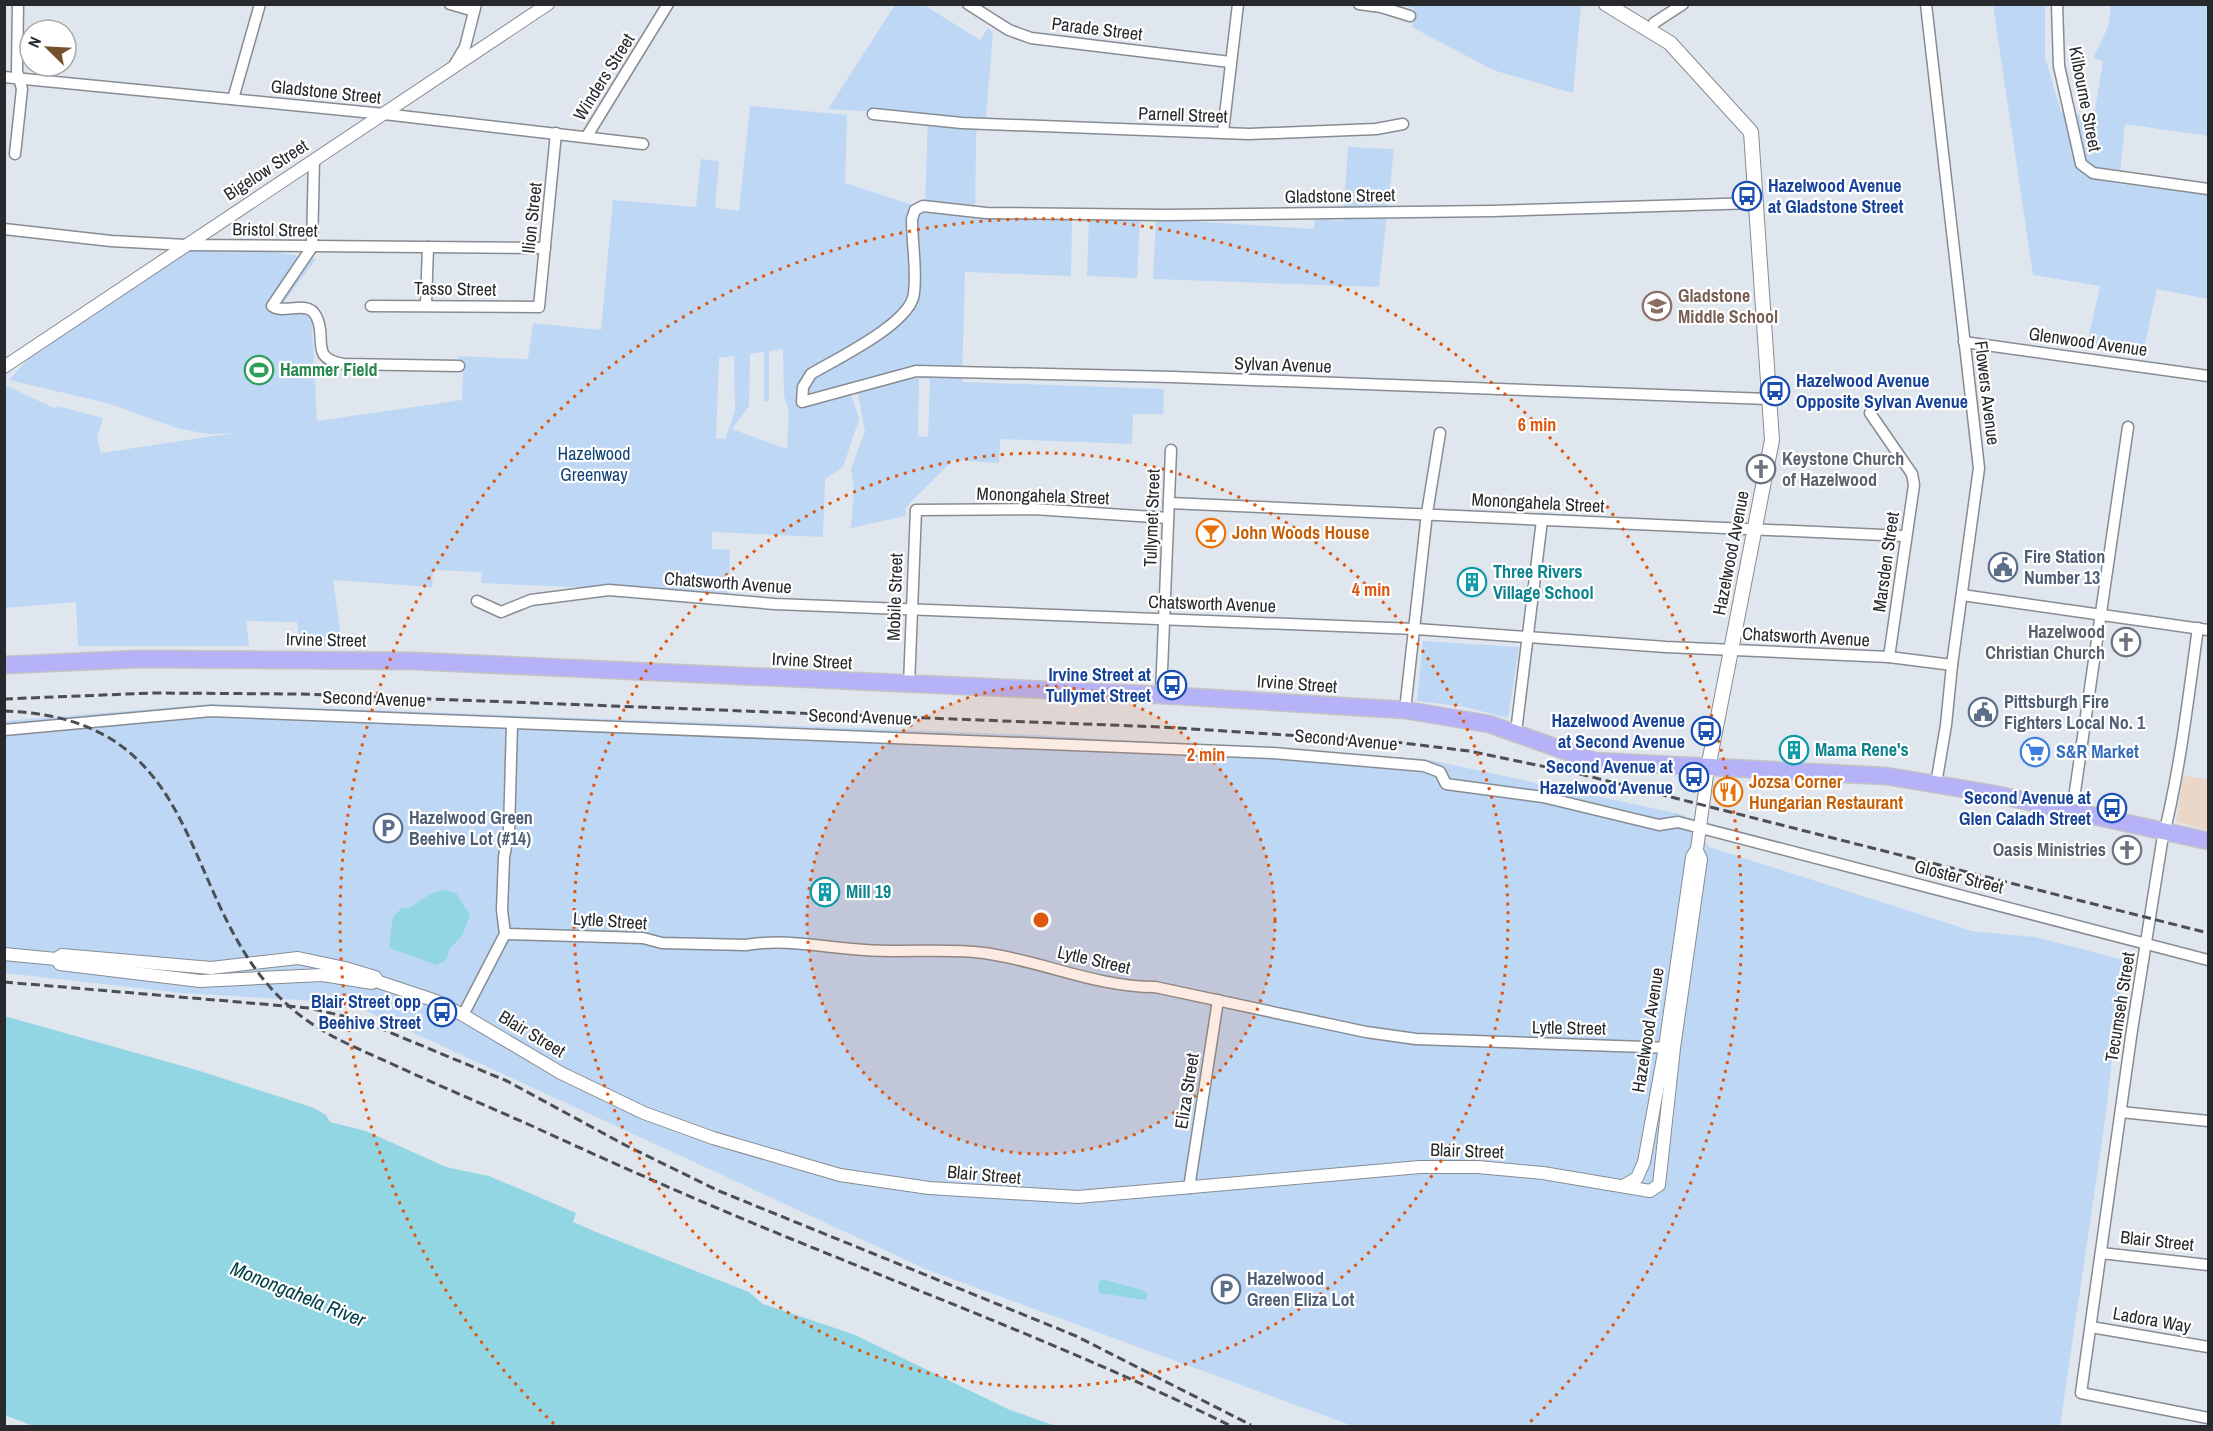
<svg xmlns="http://www.w3.org/2000/svg" width="2213" height="1431" font-family="'Archivo Narrow',sans-serif">
<style>
.commercial{fill:#ebd7c8}
.green{fill:#bdd7f5;fill-rule:evenodd}
.water{fill:#93d6e3}
.lines{fill:none;stroke-linecap:round;stroke-linejoin:round}
.minor-casing{stroke:#878c93;stroke-width:13}
.tertiary-casing{stroke:#878c93;stroke-width:14}
.secondary-casing{stroke:#878c93;stroke-width:16}
.primary-casing{stroke:#c3c3c4;stroke-width:19}
.minor{stroke:#fff;stroke-width:10}
.tertiary{stroke:#fff;stroke-width:12}
.secondary{stroke:#fff;stroke-width:14}
.primary{stroke:#b6b2f8;stroke-width:16}
.rail{stroke:#4b4e52;stroke-width:3;stroke-dasharray:9 4.5;stroke-linecap:butt}
.ring{fill:none;stroke:#de570e;stroke-width:3;stroke-dasharray:3 6}
.labels{text-anchor:middle;stroke-width:4.5;stroke-linejoin:round;paint-order:stroke}
.street-label{font-size:18px;fill:#27292c;stroke:#fff}
.transit-label{font-size:18px;font-weight:bold;fill:#164399;stroke:#fff;text-anchor:end}
.education-label{font-size:18px;font-weight:bold;fill:#785e54;stroke:#fff;text-anchor:start}
.leisure-label{font-size:18px;font-weight:bold;fill:#27864d;stroke:#fff;text-anchor:start}
.park-label{font-size:18px;fill:#114375;stroke:#fff}
.worship-label{font-size:18px;font-weight:bold;fill:#5b616d;stroke:#fff;text-anchor:end}
.food-label{font-size:18px;font-weight:bold;fill:#c56008;stroke:#fff;text-anchor:start}
.service-label{font-size:18px;font-weight:bold;fill:#4e5e75;stroke:#fff;text-anchor:start}
.culture-label{font-size:18px;font-weight:bold;fill:#0d838f;stroke:#fff;text-anchor:start}
.shop-label{font-size:18px;font-weight:bold;fill:#366cbe;stroke:#fff;text-anchor:start}
.water-label{font-size:20px;font-style:italic;fill:#004049;stroke:#fff}
.centre{fill:#de570e;stroke:#fff;stroke-width:3}
.ring-label{font-size:18px;text-anchor:middle;font-weight:bold;fill:#de570e;stroke:#fff;stroke-width:4.5;stroke-linejoin:round;paint-order:stroke}
</style>
<rect width="100%" height="100%" fill="#e0e6ed"/>
<polygon class="commercial" points="2183,775 2208,780 2208,830 2176,822"/>
<g class="green">
<path d="M895 5H924L980 40 988 28 993 32 986 117 976 133 975 218H1072L1071 276 965 272 962 382 1164 389 1163 414H1133L1132 444 1000 439 999 463 953 460 905 508 906 516 851 528 854 488 851 469 865 431 858 394H851L859 419 843 467 825 479 823 537 712 532V549L730 550 729 594 481 583 482 572 433 570 432 587 333 580 342 645H300L297 622 246 621 249 646H78L76 602 5 608 4 391 7 386 56 409 57 406 103 418 97 437 101 453 234 433 209 434 180 429 107 403 9 380 28 359 189 251 264 250 316 259 283 303 311 305 317 421 462 400 463 374 458 356 528 359 533 323 601 330 613 200 696 207 701 159 719 161 715 208 739 211 750 106 847 115 845 183 925 209 928 115 828 109ZM783 349 784 396 789 411 787 449 732 429 749 406 750 354 764 352V402L769 400V351ZM734 356 735 411 725 439 716 438 719 358ZM919 378 930 379 928 437 918 436Z"/>
<polygon points="1402,5 1581,5 1573,93 1493,70 1412,27 1415,9"/>
<polygon points="1993,5 2045,5 2045,57 2061,112 2094,117 2103,61 2093,58 2108,27 2111,5 2208,5 2208,136 2125,124 2119,184 2208,193 2208,299 2157,289 2143,352 2087,345 2100,286 2033,275"/>
<polygon points="1348,147 1394,149 1379,287 1153,279 1156,219 1314,229 1315,219 1343,221"/>
<polygon points="1089,219 1140,221 1137,278 1087,276"/>
<polygon points="1423,641 1519,647 1508,718 1465,707 1417,701"/>
<polygon points="213,704 1035,735 1425,759 1684,815 1709,847 1972,931 2035,937 2124,960 2104,1128 2060,1426 1353,1426 928,1270 349,1003 182,993 5,973 5,721"/>
</g>
<g class="water">
<polygon points="445,890 456,893 470,915 462,936 451,947 445,961 437,965 389,948 393,917 402,908 409,908 432,893"/>
<polygon points="4,1016 197,1070 314,1108 326,1115 330,1122 366,1131 446,1167 489,1176 576,1213 573,1222 596,1232 749,1292 763,1304 853,1334 1010,1410 1056,1426 33,1426 5,1415"/>
<polygon points="1102,1279 1142,1290 1148,1294 1146,1300 1099,1293 1098,1283"/>
</g>
<g class="lines">
<g class="minor-casing">
<g id="minor">
<polyline points="450,4 474,11"/>
<polyline points="968,4 1009,30 1031,38 1230,62"/>
<polyline points="1359,4 1381,7 1410,16"/>
<polyline points="1926,4 1979,468 1952,665 1946,725 1936,784"/>
<polyline points="2057,4 2059,66 2081,164 2093,173 2208,189"/>
<polyline points="1651,31 1654,23 1683,4"/>
<polyline points="453,67 465,47 476,4"/>
<polyline points="4,77 384,114 643,144"/>
<polyline points="233,99 260,4"/>
<polyline points="873,114 962,123 1249,134 1376,129 1403,124"/>
<polyline points="1223,132 1238,4"/>
<polyline points="587,136 668,4"/>
<polyline points="15,154 22,89 17,71 18,4"/>
<path d="M1756 203 1491 211 1166 215 986 213 923 206 915 210 912 219C912 244 917 269 914 293 912 323 836 359 811 374L803 387 802 402 916 371 1173 377 1768 399"/>
<polyline points="4,229 111,241 186,245 545,248"/>
<path d="M312 247 272 306C284 315 307 299 316 316 328 337 308 359 344 364L459 366"/>
<polyline points="312,247 314,160"/>
<polyline points="426,304 428,247"/>
<polyline points="371,306 539,307 556,133"/>
<polyline points="1964,342 2208,376"/>
<polyline points="1870,413 1912,474 1914,485 1889,657"/>
<polyline points="1169,503 1905,536"/>
<polyline points="1962,595 2208,630"/>
<polyline points="477,601 501,612 531,600 609,590 775,604 1416,629 1666,647 1889,657 1952,665"/>
<path d="M2198 628C2188 699 2180 772 2162 842L2132 1030 2081 1393 2208 1418"/>
<polyline points="909,685 916,510 1034,509 1168,518"/>
<polyline points="1161,695 1171,450"/>
<polyline points="1405,710 1427,513 1440,433"/>
<polyline points="4,730 211,711 1273,753 1424,766 1440,772 1446,784 1543,797 1659,825 1678,822 2208,960"/>
<polyline points="1516,732 1542,520"/>
<polyline points="2072,812 2128,427"/>
<path d="M505 934 643 938 662 943 746 945C785 938 826 948 865 950 905 953 945 948 984 953 1042 961 1096 987 1155 987L1366 1032 1416 1039 1673 1048"/>
<polyline points="463,1015 505,934 502,910 504,857 509,831 512,724"/>
<polyline points="2121,1112 2208,1121"/>
<polyline points="1189,1188 1218,1000"/>
<polyline points="2101,1253 2208,1265"/>
<polyline points="2091,1327 2208,1347"/>
</g>
</g>
<g class="tertiary-casing">
<g id="tertiary">
<polyline points="4,367 548,4"/>
<polyline points="4,954 56,959 60,964 200,981 323,975 372,983"/>
<polyline points="56,959 62,955 211,968 298,958 345,968 375,977 379,982 436,1001 463,1015 561,1073 644,1113 713,1138 840,1175 929,1188 1078,1197 1420,1167 1478,1167 1543,1173 1650,1191 1659,1185 1674,1048 1701,859 1697,851"/>
<polyline points="1625,1185 1637,1178 1644,1162 1665,1047 1692,857 1697,849 1708,768"/>
</g>
</g>
<g class="secondary-casing">
<polyline id="secondary" points="1606,4 1670,43 1751,132 1772,440 1708,768"/>
</g>
<g class="primary-casing">
<polyline id="primary" points="4,665 139,659 414,661 1161,695 1405,710 1489,724 1594,761 1886,776 1994,794 2208,841"/>
</g>
<use href="#minor" class="minor"/>
<use href="#tertiary" class="tertiary"/>
<use href="#secondary" class="secondary"/>
<use href="#primary" class="primary"/>
<g class="rail">
<polyline points="4,699 153,693 301,694 1162,727 1395,742 1469,751 1580,774 2208,933"/>
<path d="M4 711C223 718 170 921 305 1019 331 1038 361 1050 390 1063 437 1085 485 1105 532 1126 617 1165 703 1203 789 1238 938 1299 1087 1355 1231 1426"/>
<polyline points="4,982 309,1008 360,1020 507,1081 625,1145 719,1191 1076,1336 1251,1425"/>
</g>
</g>
<circle cx="1041" cy="920" r="234" fill="#de570e" fill-opacity=".12"/>
<g class="ring">
<circle cx="1041" cy="920" r="234"/>
<circle cx="1041" cy="920" r="467"/>
<path d="M554 1424A701 701 0 1 1 1528 1424"/>
</g>
<defs>
<g id="bus-ring" transform="scale(1.5)"><circle r="9.5" fill="#fff" stroke="#1a4fb4" stroke-width="1.5"/><path d="M-5-6H5V4H4V6H2V4H-2V6H-4V4H-5ZM-3.5-4V0h7V-4ZM-3.5 1.2v1.5H-2V1.2ZM2 1.2v1.5H3.5V1.2Z" fill="#1a4fb4"/></g>
<g id="school-ring" transform="scale(1.5)"><circle r="9.5" fill="#fff" stroke="#8d6e63" stroke-width="1.5"/><path d="M0-5L7-2L0 1L-7-2ZM-4 1L0 2.5L4 1V4Q0 6-4 4Z" fill="#8d6e63"/></g>
<g id="stadium-ring" transform="scale(1.5)"><circle r="9.5" fill="#fff" stroke="#2e9e5b" stroke-width="1.5"/><path d="M0-5a6.5 5 0 1 0 0 10a6.5 5 0 1 0 0-10ZM-3.5-1.8h7v3.6h-7Z" fill="#2e9e5b"/></g>
<g id="church-ring" transform="scale(1.5)"><circle r="9.5" fill="#fff" stroke="#6b7280" stroke-width="1.5"/><path d="M-1.2-6h2.4v3.5h3.3v2.4h-3.3V6h-2.4V-.1h-3.3v-2.4h3.3Z" fill="#6b7280"/></g>
<g id="bar-ring" transform="scale(1.5)"><circle r="9.5" fill="#fff" stroke="#e8710a" stroke-width="1.5"/><path d="M-6-5H6L.8 .8V4.5H3.5V6h-7V4.5H-.8V.8Z" fill="#e8710a"/></g>
<g id="civic-ring" transform="scale(1.5)"><circle r="9.5" fill="#fff" stroke="#5c6f8a" stroke-width="1.5"/><path d="M-.6-6.5H3V-4.5H.6V-3L4-1V1h2V6H-6V1h2V-1L-.6-3ZM-1.2 2.5V6h2.4V2.5Z" fill="#5c6f8a"/></g>
<g id="building-ring" transform="scale(1.5)"><circle r="9.5" fill="#fff" stroke="#0f9aa8" stroke-width="1.5"/><path d="M-4-6H4V6H1V3H-1V6H-4ZM-2.5-4.3h1.7v1.8h-1.7ZM.8-4.3h1.7v1.8H.8ZM-2.5-1h1.7V.8h-1.7ZM.8-1h1.7V.8H.8Z" fill="#0f9aa8"/></g>
<g id="supermarket-ring" transform="scale(1.5)"><circle r="9.5" fill="#fff" stroke="#3f7fe0" stroke-width="1.5"/><path d="M-6-5.5h2.5l.6 2H6L4.5 2H-2.5L-4.4-4H-6ZM-1.5 3.2a1.3 1.3 0 1 0 .1 0ZM3 3.2a1.3 1.3 0 1 0 .1 0Z" fill="#3f7fe0"/></g>
<g id="restaurant-ring" transform="scale(1.5)"><circle r="9.5" fill="#fff" stroke="#e8710a" stroke-width="1.5"/><path d="M-5-6h1v4h1v-4h1v4h1v-4h1v5L-1.5 .5V6h-2V.5L-5-1ZM5-6V6H3V1.5H1.5Q1.5-4 5-6Z" fill="#e8710a"/></g>
<g id="parking-ring" transform="scale(1.5)"><circle r="9.5" fill="#fff" stroke="#5c6f8a" stroke-width="1.5"/><path d="M-3.5-5.5H1a3.5 3.5 0 0 1 0 7H-1V5.5H-3.5ZM-1-3.4V-.6H.8a1.4 1.4 0 0 0 0-2.8Z" fill="#5c6f8a"/></g>
</defs>
<g fill-rule="evenodd">
<use href="#bus-ring" x="1747" y="196"/>
<use href="#school-ring" x="1657" y="306"/>
<use href="#stadium-ring" x="259" y="370"/>
<use href="#bus-ring" x="1775" y="391"/>
<use href="#church-ring" x="1761" y="469"/>
<use href="#bar-ring" x="1211" y="533"/>
<use href="#civic-ring" x="2003" y="567"/>
<use href="#building-ring" x="1472" y="582"/>
<use href="#church-ring" x="2126" y="642"/>
<use href="#bus-ring" x="1172" y="685"/>
<use href="#civic-ring" x="1983" y="712"/>
<use href="#bus-ring" x="1706" y="731"/>
<use href="#building-ring" x="1794" y="750"/>
<use href="#supermarket-ring" x="2035" y="752"/>
<use href="#bus-ring" x="1694" y="777"/>
<use href="#restaurant-ring" x="1728" y="792"/>
<use href="#bus-ring" x="2112" y="808"/>
<use href="#parking-ring" x="388" y="828"/>
<use href="#church-ring" x="2127" y="850"/>
<use href="#building-ring" x="825" y="892"/>
<use href="#bus-ring" x="442" y="1012"/>
<use href="#parking-ring" x="1226" y="1289"/>
</g>
<g class="labels">
<g class="street-label">
<text transform="translate(1097 29) rotate(7)" y="6">Parade Street</text>
<text transform="translate(604 77) rotate(-58)" y="6">Winders Street</text>
<text transform="translate(326 92) rotate(6)" y="6">Gladstone Street</text>
<text transform="translate(2085 99) rotate(79)" y="6">Kilbourne Street</text>
<text transform="translate(1183 115) rotate(2)" y="6">Parnell Street</text>
<text transform="translate(266 170) rotate(-33)" y="6">Bigelow Street</text>
<text transform="translate(1340 196) rotate(-1)" y="6">Gladstone Street</text>
<text transform="translate(532 218) rotate(-84)" y="6">Ilion Street</text>
<text transform="translate(275 230) rotate(1)" y="6">Bristol Street</text>
<text transform="translate(455 289) rotate(1)" y="6">Tasso Street</text>
<text transform="translate(2088 342) rotate(8)" y="6">Glenwood Avenue</text>
<text transform="translate(1283 365) rotate(2)" y="6">Sylvan Avenue</text>
<text transform="translate(1987 393) rotate(83)" y="6">Flowers Avenue</text>
<text transform="translate(1043 496) rotate(2)" y="6">Monongahela Street</text>
<text transform="translate(1538 503) rotate(3)" y="6">Monongahela Street</text>
<text transform="translate(1152 518) rotate(-88)" y="6">Tullymet Street</text>
<text transform="translate(1731 553) rotate(-79)" y="6">Hazelwood Avenue</text>
<text transform="translate(1886 562) rotate(-82)" y="6">Marsden Street</text>
<text transform="translate(728 583) rotate(4)" y="6">Chatsworth Avenue</text>
<text transform="translate(895 597) rotate(-88)" y="6">Mobile Street</text>
<text transform="translate(1212 604) rotate(2)" y="6">Chatsworth Avenue</text>
<text transform="translate(1806 637) rotate(3)" y="6">Chatsworth Avenue</text>
<text transform="translate(326 640) rotate(1)" y="6">Irvine Street</text>
<text transform="translate(812 661) rotate(3)" y="6">Irvine Street</text>
<text transform="translate(1297 684) rotate(4)" y="6">Irvine Street</text>
<text transform="translate(374 699) rotate(2)" y="6">Second Avenue</text>
<text transform="translate(860 717) rotate(2)" y="6">Second Avenue</text>
<text transform="translate(1346 740) rotate(5)" y="6">Second Avenue</text>
<text transform="translate(1959 877) rotate(14)" y="6">Gloster Street</text>
<text transform="translate(610 921) rotate(4)" y="6">Lytle Street</text>
<text transform="translate(1094 960) rotate(13)" y="6">Lytle Street</text>
<text transform="translate(2120 1007) rotate(-81)" y="6">Tecumseh Street</text>
<text transform="translate(1569 1028) rotate(1)" y="6">Lytle Street</text>
<text transform="translate(1648 1030) rotate(-81)" y="6">Hazelwood Avenue</text>
<text transform="translate(532 1034) rotate(31)" y="6">Blair Street</text>
<text transform="translate(1187 1091) rotate(-81)" y="6">Eliza Street</text>
<text transform="translate(1467 1151) rotate(2)" y="6">Blair Street</text>
<text transform="translate(984 1175) rotate(5)" y="6">Blair Street</text>
<text transform="translate(2157 1241) rotate(6)" y="6">Blair Street</text>
<text transform="translate(2152 1320) rotate(10)" y="6">Ladora Way</text>
</g>
<g class="transit-label">
<text x="1768" y="192" text-anchor="start">Hazelwood Avenue<tspan x="1768" dy="21">at Gladstone Street</tspan></text>
<text x="1796" y="387" text-anchor="start">Hazelwood Avenue<tspan x="1796" dy="21">Opposite Sylvan Avenue</tspan></text>
<text x="1151" y="681">Irvine Street at<tspan x="1151" dy="21">Tullymet Street</tspan></text>
<text x="1685" y="727">Hazelwood Avenue<tspan x="1685" dy="21">at Second Avenue</tspan></text>
<text x="1673" y="773">Second Avenue at<tspan x="1673" dy="21">Hazelwood Avenue</tspan></text>
<text x="2091" y="804">Second Avenue at<tspan x="2091" dy="21">Glen Caladh Street</tspan></text>
<text x="421" y="1008">Blair Street opp<tspan x="421" dy="21">Beehive Street</tspan></text>
</g>
<g class="education-label">
<text x="1678" y="302">Gladstone<tspan x="1678" dy="21">Middle School</tspan></text>
</g>
<g class="leisure-label">
<text x="280" y="376">Hammer Field</text>
</g>
<g class="park-label">
<text x="594" y="460">Hazelwood<tspan x="594" dy="21">Greenway</tspan></text>
</g>
<g class="worship-label">
<text x="1782" y="465" text-anchor="start">Keystone Church<tspan x="1782" dy="21">of Hazelwood</tspan></text>
<text x="2105" y="638">Hazelwood<tspan x="2105" dy="21">Christian Church</tspan></text>
<text x="2106" y="856">Oasis Ministries</text>
</g>
<g class="food-label">
<text x="1232" y="539">John Woods House</text>
<text x="1749" y="788">Jozsa Corner<tspan x="1749" dy="21">Hungarian Restaurant</tspan></text>
</g>
<g class="service-label">
<text x="2024" y="563">Fire Station<tspan x="2024" dy="21">Number 13</tspan></text>
<text x="2004" y="708">Pittsburgh Fire<tspan x="2004" dy="21">Fighters Local No. 1</tspan></text>
<text x="409" y="824">Hazelwood Green<tspan x="409" dy="21">Beehive Lot (#14)</tspan></text>
<text x="1247" y="1285">Hazelwood<tspan x="1247" dy="21">Green Eliza Lot</tspan></text>
</g>
<g class="culture-label">
<text x="1493" y="578">Three Rivers<tspan x="1493" dy="21">Village School</tspan></text>
<text x="1815" y="756">Mama Rene's</text>
<text x="846" y="898">Mill 19</text>
</g>
<g class="shop-label">
<text x="2056" y="758">S&amp;R Market</text>
</g>
<g class="water-label">
<text transform="translate(298 1294) rotate(22)" y="7">Monongahela River</text>
</g>
</g>
<circle cx="1041" cy="920" r="9" class="centre"/>
<g class="ring-label">
<text x="1537" y="431">6 min</text>
<text x="1371" y="596">4 min</text>
<text x="1206" y="761">2 min</text>
</g>
<rect width="2213" height="1431" fill="none" stroke="#27292c" stroke-width="12"/>
<g transform="translate(48 48) rotate(294)"><circle r="28" fill="#ffffff" stroke="#a9a9ab" stroke-width="1.5"/>
<path d="M0-4.5L10 22L0 15L-10 22Z" fill="#76502c"/>
<text y="-9" font-size="16" font-weight="bold" text-anchor="middle" fill="#27292c">N</text>
</g>
</svg>
